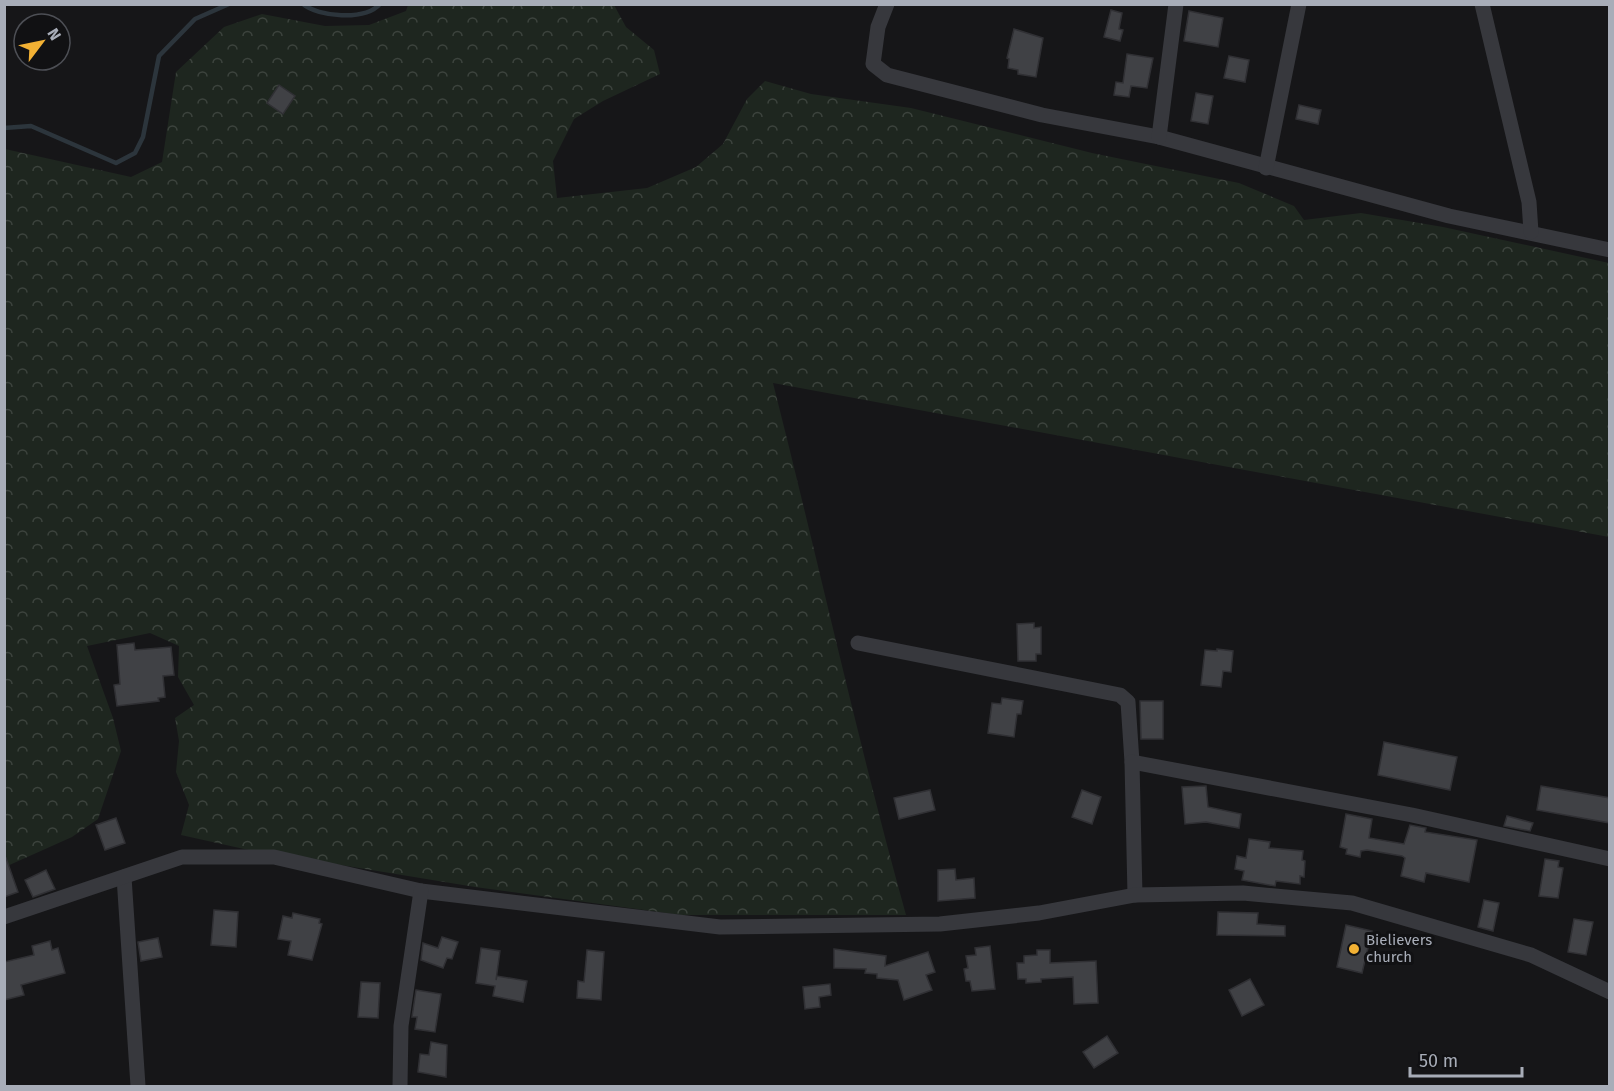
<svg xmlns="http://www.w3.org/2000/svg" width="1614" height="1091" font-family="'Fira Sans',sans-serif">
<style>
.forest{fill:url(#forest-crowns)}
.lines{fill:none;stroke-linecap:round;stroke-linejoin:round}
.stream{stroke:#2c353c;stroke-width:4.5}
.building{fill:#404145;stroke:#303034;stroke-width:1.5}
.street{stroke:#37383d;stroke-width:15}
.poi-dot{fill:#f2b134;stroke:#111113;stroke-width:2}
.labels{text-anchor:middle;stroke-width:6;stroke-linejoin:round;paint-order:stroke}
.poi-label{font-size:15px;fill:#a8adb8;stroke:#111113;text-anchor:start}
</style>
<defs>
<pattern id="forest-crowns" width="20" height="18" patternUnits="userSpaceOnUse" patternTransform="scale(1.5)"><rect width="20" height="18" fill="#1e261f"/><path d="M2 6a3 3 0 1 1 6 0M12 15a3 3 0 1 1 6 0" fill="none" stroke="#3c433d"/></pattern>
</defs>
<rect width="100%" height="100%" fill="#161618"/>
<path class="forest" d="M408 5H614L626 27 654 50 660 74 603 101 574 119 553 161 557 198 647 188 696 167 723 144 747 99 765 81 811 94 911 108 1092 153 1239 183 1294 206 1304 220 1361 213 1443 227 1609 263V537L773 383C818 560 857 739 906 915H681L475 887 244 849 181 835 189 805 176 772 179 741 175 718 194 705 178 677 179 646 150 633 87 646 113 718 121 751 98 819 72 837 5 867V149L131 177 162 162 176 72 224 27 262 14 325 26 369 25 406 11Z"/>
<g class="lines">
<g class="stream">
<path d="M303 4C318 17 365 21 380 4"/>
<polyline points="4,128 31,126 116,163 135,153 143,137 159,56 195,19 229,4"/>
</g>
</g>
<g class="building">
<polygon points="1111,10 1122,13 1119,29 1123,30 1120,41 1104,37"/>
<polygon points="1189,11 1223,18 1218,47 1184,41"/>
<polygon points="1014,29 1043,38 1036,77 1018,74 1018,70 1008,68 1009,59 1007,58"/>
<polygon points="1127,54 1153,58 1147,88 1131,86 1129,97 1114,95 1116,82 1123,83"/>
<polygon points="1229,56 1249,60 1245,82 1224,78"/>
<polygon points="279,85 295,96 283,114 267,103"/>
<polygon points="1196,93 1213,96 1208,124 1191,121"/>
<polygon points="1299,105 1321,110 1318,124 1296,119"/>
<polygon points="1034,623 1034,628 1041,627 1041,654 1036,654 1036,661 1018,661 1017,624"/>
<polygon points="134,643 135,650 171,647 174,675 163,676 165,697 158,698 159,701 117,706 114,685 120,684 117,645"/>
<polygon points="1217,649 1233,651 1231,672 1223,671 1221,687 1201,685 1205,650 1217,651"/>
<polygon points="1002,698 1023,701 1021,714 1017,714 1014,737 988,733 992,703 1001,704"/>
<polygon points="1140,701 1163,701 1163,739 1141,739"/>
<polygon points="1384,742 1457,757 1450,790 1378,775"/>
<polygon points="1206,786 1208,807 1241,814 1239,828 1206,822 1185,824 1182,787"/>
<polygon points="1541,786 1610,798 1610,823 1537,810"/>
<polygon points="930,790 935,810 899,819 894,798"/>
<polygon points="1082,790 1101,797 1092,824 1072,817"/>
<polygon points="1346,814 1372,819 1369,838 1404,844 1410,825 1426,828 1425,832 1477,840 1469,882 1426,873 1424,882 1401,876 1405,858 1402,856 1367,850 1361,851 1360,857 1346,854 1347,849 1340,847"/>
<polygon points="1507,816 1533,823 1530,831 1504,826"/>
<polygon points="116,818 125,843 105,850 96,825"/>
<polygon points="1249,839 1270,842 1269,848 1303,851 1302,860 1305,861 1304,877 1300,876 1300,884 1276,881 1275,886 1242,880 1244,871 1235,869 1237,856 1246,858"/>
<polygon points="6,858 18,892 4,897 4,859"/>
<polygon points="1545,859 1559,861 1558,867 1563,868 1558,898 1539,896"/>
<polygon points="955,869 956,880 974,878 975,898 938,901 938,870"/>
<polygon points="46,870 55,889 33,897 25,880"/>
<polygon points="1484,900 1499,903 1493,931 1478,927"/>
<polygon points="214,910 238,912 236,947 211,945"/>
<polygon points="1218,912 1258,913 1257,924 1285,926 1285,936 1217,935"/>
<polygon points="293,913 320,919 319,923 322,924 312,960 288,955 291,941 278,939 283,916 292,918"/>
<polygon points="1574,919 1593,922 1586,955 1568,952"/>
<polygon points="1346,925 1372,931 1362,973 1337,967"/>
<polygon points="442,937 458,942 452,959 447,958 443,968 421,960 423,943 438,948"/>
<polygon points="158,938 162,957 141,961 138,942"/>
<polygon points="50,941 52,950 58,948 65,973 21,985 24,995 4,1000 4,962 34,955 32,946"/>
<polygon points="990,946 995,989 972,991 970,981 966,981 964,969 968,968 966,956 976,955 975,948"/>
<polygon points="481,948 500,951 496,980 497,976 527,981 523,1002 493,996 495,986 476,983"/>
<polygon points="834,949 886,956 885,966 928,952 935,972 926,975 932,990 904,1000 898,980 877,978 877,974 865,973 866,969 834,968"/>
<polygon points="587,950 604,952 601,1000 577,998 578,981 584,982"/>
<polygon points="1037,950 1050,950 1050,963 1096,961 1098,1003 1074,1004 1073,977 1041,979 1041,982 1026,983 1026,979 1018,979 1017,963 1024,963 1024,956 1037,955"/>
<polygon points="1250,979 1264,1005 1242,1016 1229,990"/>
<polygon points="361,982 380,983 378,1018 358,1017"/>
<polygon points="830,984 831,995 819,997 820,1007 805,1009 803,987"/>
<polygon points="416,990 441,994 435,1032 415,1029 417,1017 412,1017"/>
<polygon points="1107,1036 1118,1053 1094,1068 1083,1052"/>
<polygon points="431,1042 447,1045 446,1077 418,1072 420,1054 429,1055"/>
</g>
<g class="lines">
<g class="street">
<polyline points="887,4 878,27 873,64 887,75 1042,115 1159,137 1449,216 1610,250"/>
<polyline points="1482,4 1529,202 1531,232"/>
<polyline points="1159,137 1176,4"/>
<polyline points="1266,168 1299,4"/>
<polyline points="858,643 1120,695 1128,702 1132,762"/>
<polyline points="124,877 138,1086"/>
<polyline points="1135,895 1132,762 1412,815 1610,859"/>
<polyline points="4,917 182,857 274,857 421,891 720,927 940,924 1039,913 1135,895 1243,893 1352,903 1531,955 1610,992"/>
<polyline points="400,1086 401,1026 421,891"/>
</g>
</g>
<circle class="poi-dot" cx="1354" cy="949" r="6"/>
<g class="labels">
<g class="poi-label">
<text x="1366" y="945">Bielievers<tspan x="1366" dy="17">church</tspan></text>
</g>
</g>
<rect width="1614" height="1091" fill="none" stroke="#a8adb8" stroke-width="12"/>
<g transform="translate(42 42) rotate(58)"><circle r="28" fill="#111113" stroke="#4d4f55" stroke-width="1.5"/>
<path d="M0-4.5L10 22L0 15L-10 22Z" fill="#f2b134"/>
<text y="-9" font-size="16" font-weight="bold" text-anchor="middle" fill="#a8adb8">N</text>
</g>
<path d="M1410 1067v9h112v-9" fill="none" stroke="#a8adb8" stroke-width="3"/>
<text x="1419" y="1067" font-size="18" fill="#a8adb8" stroke="#111113" stroke-width="4.5" paint-order="stroke">50 m</text>
</svg>
